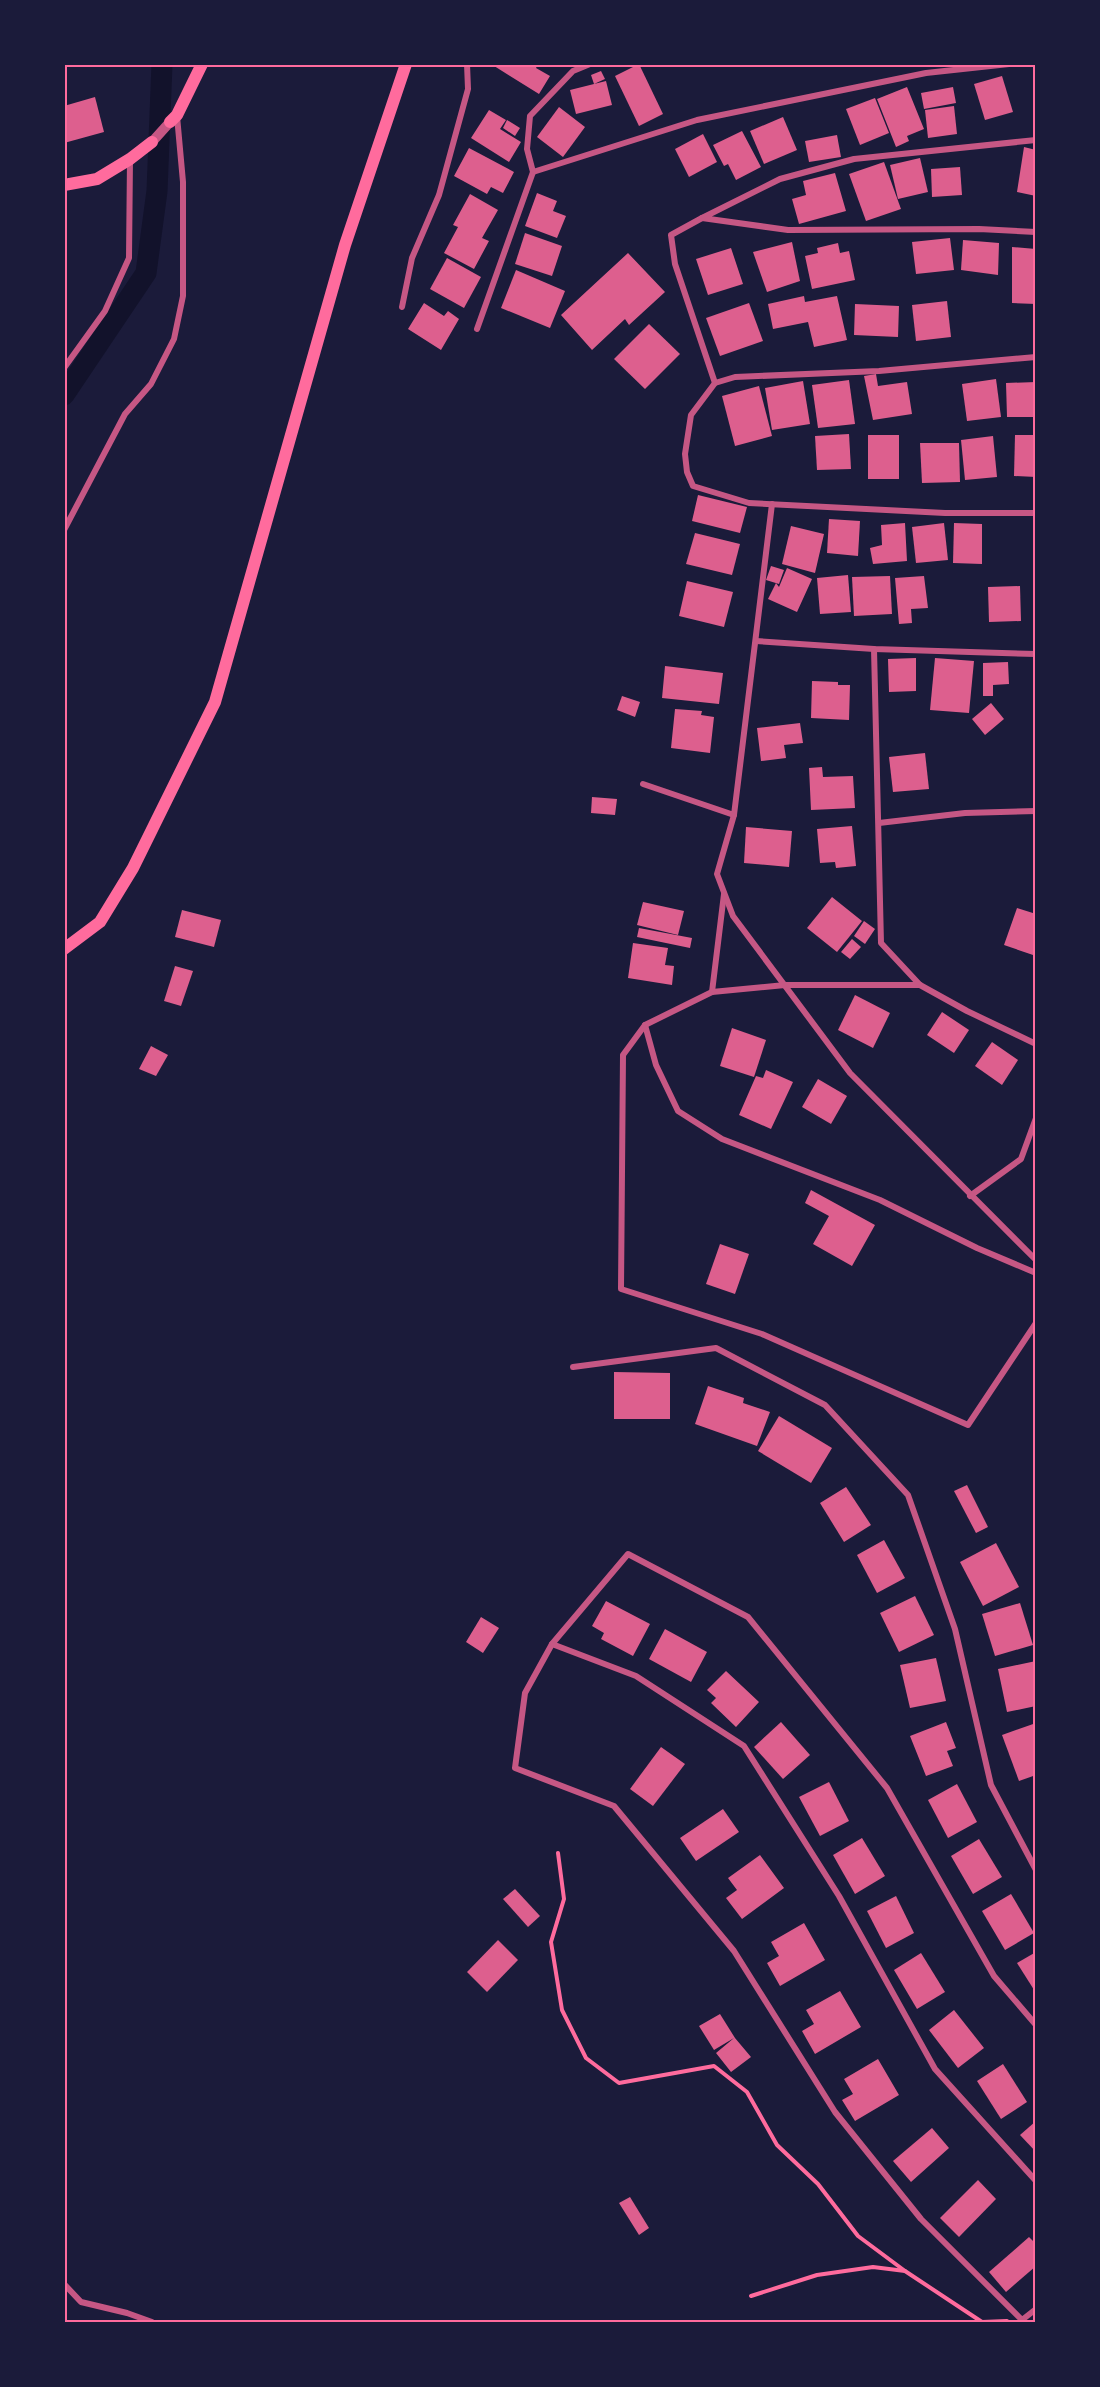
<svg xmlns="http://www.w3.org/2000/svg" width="1100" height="2387" font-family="'Sofia Sans Condensed',sans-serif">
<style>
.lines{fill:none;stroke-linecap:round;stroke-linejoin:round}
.canal{stroke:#12122b;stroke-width:21}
.building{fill:#dd5f8e}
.path{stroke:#ff6b9d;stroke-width:4}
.minor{stroke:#c65784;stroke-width:6}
.tertiary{stroke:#c65784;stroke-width:10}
.secondary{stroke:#ff6b9d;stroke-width:12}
.neatline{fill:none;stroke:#ff6b9d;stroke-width:2}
</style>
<rect width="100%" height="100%" fill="#1b1b3a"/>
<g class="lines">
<polyline class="canal" points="64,395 146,273 157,191 162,64"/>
</g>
<g class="building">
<polygon points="491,64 538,64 536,68 550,76 539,94"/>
<polygon points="639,64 663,114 639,126 615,76"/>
<polygon points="601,71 605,79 594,84 606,81 612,105 576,114 570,90 594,84 591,75"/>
<polygon points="1002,76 1013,112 985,120 974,84"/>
<polygon points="907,87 924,129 907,136 909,141 896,147 877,99"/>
<polygon points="953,87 956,103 924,109 921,93"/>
<polygon points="95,97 104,132 64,143 64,106"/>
<polygon points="875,98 889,133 860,145 846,109"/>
<polygon points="954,106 957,134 928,138 925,110"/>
<polygon points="559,107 585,127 563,157 537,137"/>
<polygon points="489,110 506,120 500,129 521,142 509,162 471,138"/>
<polygon points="783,117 797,150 764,164 750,131"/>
<polygon points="507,120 520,128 515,136 503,128"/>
<polygon points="742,131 761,167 736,180 728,164 724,166 713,145"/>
<polygon points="703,134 717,162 689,177 675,149"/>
<polygon points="837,135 841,157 809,162 805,141"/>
<polygon points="1024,147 1036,150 1036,196 1017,192"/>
<polygon points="469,148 514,172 503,193 491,187 487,194 454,176"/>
<polygon points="920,158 928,192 898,199 890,165"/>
<polygon points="884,162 901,209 866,221 849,174"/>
<polygon points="960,167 962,195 932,197 931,169"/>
<polygon points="835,173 846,211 799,224 792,199 806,195 803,181"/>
<polygon points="537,193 557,201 553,211 566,216 557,238 525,226"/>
<polygon points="470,194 498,210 482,238 489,241 474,269 444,253 458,227 453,225"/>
<polygon points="525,233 562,246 552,276 515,264"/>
<polygon points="950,238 954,270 916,274 912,242"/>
<polygon points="963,240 999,243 998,275 961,270"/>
<polygon points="792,242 800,281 767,292 753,252"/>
<polygon points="838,243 840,253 849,251 855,280 812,289 805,256 818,253 817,248"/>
<polygon points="1012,247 1036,249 1036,304 1012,303"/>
<polygon points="731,248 743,284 708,295 696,259"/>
<polygon points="628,253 665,292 629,325 625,319 592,350 561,315"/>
<polygon points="447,258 481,277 464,308 430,289"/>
<polygon points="516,270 565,291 550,328 501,308"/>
<polygon points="804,296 805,302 837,296 847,340 814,347 808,322 773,329 768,304"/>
<polygon points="947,301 951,337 916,341 912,305"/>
<polygon points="424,303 444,316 448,311 459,319 441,350 408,329"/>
<polygon points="749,303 763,341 720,356 706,318"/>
<polygon points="855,304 899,306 898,337 854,335"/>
<polygon points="649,324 680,354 645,389 614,359"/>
<polygon points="876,374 878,386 907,382 912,414 873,420 864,376"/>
<polygon points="996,379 1001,417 967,421 962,384"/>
<polygon points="849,380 855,424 818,428 812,385"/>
<polygon points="803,381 810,424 772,430 765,388"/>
<polygon points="1036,382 1036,417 1007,417 1006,383"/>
<polygon points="759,386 772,436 735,446 722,396"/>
<polygon points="849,434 851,469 817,470 815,436"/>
<rect x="868" y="435" width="31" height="44"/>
<polygon points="1015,435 1036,435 1036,477 1014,476"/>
<polygon points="993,436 997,477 965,480 961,440"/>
<polygon points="920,443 959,443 960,482 922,483"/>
<polygon points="698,495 747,507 740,533 692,521"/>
<polygon points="829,519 860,521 858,556 827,553"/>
<polygon points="905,523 907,561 873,564 870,548 882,545 881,525"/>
<polygon points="944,523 948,560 916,563 912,527"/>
<polygon points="954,523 982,524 982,564 953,563"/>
<polygon points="791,526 824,534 815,573 782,564"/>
<polygon points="695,533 740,544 732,575 686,564"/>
<polygon points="771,566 784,570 779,584 766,580"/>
<polygon points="787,568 812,579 797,612 768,599 776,583 779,587"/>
<polygon points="848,575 851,612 820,614 817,578"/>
<polygon points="890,576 892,614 854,616 852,577"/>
<polygon points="924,576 928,608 911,609 912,623 899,624 895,578"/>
<polygon points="687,581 733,592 724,627 679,616"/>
<polygon points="1020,586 1021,621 989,622 988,587"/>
<polygon points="916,658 916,691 889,692 888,659"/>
<polygon points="935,658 974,661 969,713 930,710"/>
<polygon points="1008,662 1009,684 993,685 993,696 983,696 983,663"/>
<polygon points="665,666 723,673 719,704 662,698"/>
<polygon points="812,681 838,682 838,685 850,685 849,720 811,718"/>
<polygon points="622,696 640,702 635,717 617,710"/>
<polygon points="991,703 1004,719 985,735 972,719"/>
<polygon points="675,709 702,711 701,715 714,717 710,753 671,748"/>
<polygon points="800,723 803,743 784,745 786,758 761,761 757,728"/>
<polygon points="925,753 929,789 893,792 889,757"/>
<polygon points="822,767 823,777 853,776 855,808 811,810 809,768"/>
<polygon points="592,797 617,799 615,815 591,813"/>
<polygon points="852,826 856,866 836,868 835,862 820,863 817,829"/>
<polygon points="746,827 792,831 789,867 744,863"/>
<polygon points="832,897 862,921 837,952 807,928"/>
<polygon points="643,902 684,911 678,935 637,925"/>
<polygon points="1017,908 1036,914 1036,956 1004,945"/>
<polygon points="182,910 221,920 214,947 175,937"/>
<polygon points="864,921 875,929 865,944 854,936"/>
<polygon points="639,928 692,938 690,948 637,937"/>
<polygon points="852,939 861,947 850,959 841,952"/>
<polygon points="633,943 668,948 665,965 674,966 672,985 628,978"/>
<polygon points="175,966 193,971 181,1006 164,1001"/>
<polygon points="855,995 890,1013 873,1048 838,1030"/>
<polygon points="942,1012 969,1030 954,1053 927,1035"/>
<polygon points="732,1028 766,1040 754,1077 720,1066"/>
<polygon points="992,1042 1018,1060 1002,1085 975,1066"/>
<polygon points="151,1046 168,1055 156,1076 139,1069"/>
<polygon points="766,1070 793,1082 771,1129 739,1115 756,1076 763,1078"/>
<polygon points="818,1079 847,1096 831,1124 802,1107"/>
<polygon points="811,1190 875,1225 852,1266 813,1244 829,1216 805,1203"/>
<polygon points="720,1244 749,1254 735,1294 706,1284"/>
<polygon points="614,1372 670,1373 670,1419 614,1419"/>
<polygon points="708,1386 744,1398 743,1403 770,1412 757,1446 695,1424"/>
<polygon points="779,1416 832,1448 811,1483 758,1451"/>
<polygon points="967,1485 988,1527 976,1533 954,1491"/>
<polygon points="846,1487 871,1525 844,1542 820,1503"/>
<polygon points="884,1540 905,1578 877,1593 857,1555"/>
<polygon points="996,1543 1019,1587 983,1606 960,1562"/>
<polygon points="915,1596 934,1635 899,1652 880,1613"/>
<polygon points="606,1601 650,1624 633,1656 601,1639 604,1633 592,1626"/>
<polygon points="1020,1603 1033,1645 995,1656 982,1614"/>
<polygon points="481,1617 499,1628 483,1653 466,1642"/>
<polygon points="665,1629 707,1652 691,1682 649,1659"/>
<polygon points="936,1658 946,1701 910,1708 900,1665"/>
<polygon points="1036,1661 1036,1706 1007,1712 998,1669"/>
<polygon points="726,1671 759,1702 736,1727 711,1703 716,1698 707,1690"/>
<polygon points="781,1722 810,1755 783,1779 754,1747"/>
<polygon points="946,1722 956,1748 947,1751 953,1766 926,1776 910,1736"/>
<polygon points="1036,1723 1036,1775 1019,1781 1002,1735"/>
<polygon points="661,1747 685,1764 653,1806 630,1789"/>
<polygon points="829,1782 849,1821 820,1836 799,1797"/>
<polygon points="957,1784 977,1822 948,1838 928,1800"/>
<polygon points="723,1809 739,1832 696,1861 680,1838"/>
<polygon points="862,1838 885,1876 855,1894 833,1855"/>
<polygon points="979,1839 1002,1877 973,1894 951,1856"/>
<polygon points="760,1855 784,1888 742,1919 726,1898 737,1890 728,1878"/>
<polygon points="515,1889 540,1916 528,1927 503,1899"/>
<polygon points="1011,1894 1034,1933 1005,1950 982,1911"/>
<polygon points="896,1896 914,1933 886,1948 867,1911"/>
<polygon points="804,1923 825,1960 780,1986 767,1963 779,1956 771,1942"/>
<polygon points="498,1940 518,1960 487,1992 467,1972"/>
<polygon points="1036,1952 1036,1993 1017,1963"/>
<polygon points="921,1953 945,1992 917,2009 894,1970"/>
<polygon points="840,1991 861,2027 815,2054 802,2031 814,2024 806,2010"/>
<polygon points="954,2010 984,2048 958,2068 929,2030"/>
<polygon points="720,2014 735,2038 751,2057 731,2072 716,2053 734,2038 714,2050 699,2026"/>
<polygon points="878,2059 899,2095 855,2121 842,2100 853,2094 844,2079"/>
<polygon points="1003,2064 1027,2102 1001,2119 977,2081"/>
<polygon points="1036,2121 1036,2152 1020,2135"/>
<polygon points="932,2128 949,2148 911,2182 893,2161"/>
<polygon points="978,2180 996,2199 959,2237 940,2218"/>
<polygon points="630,2197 649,2228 639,2235 619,2203"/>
<polygon points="1029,2237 1036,2244 1036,2266 1006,2292 989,2272"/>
</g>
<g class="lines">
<g class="path">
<polyline points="558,1853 564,1899 551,1942 562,2010 586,2058 619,2083 714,2066 747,2092 777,2145 818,2184 858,2236 905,2271"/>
<polyline points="751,2296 817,2275 873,2267 905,2271 982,2322 1007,2321"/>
</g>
<g class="minor">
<polyline points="1036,140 854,159 780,179 702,218 788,230 979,229 1036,232"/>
<polyline points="533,172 697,120 926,73 1009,64"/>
<polyline points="702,218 671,235 675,264 715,383"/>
<polyline points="402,307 412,258 439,195 468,89 467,64"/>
<polyline points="477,329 533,172 527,149 530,116 573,71 590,64"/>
<polyline points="1036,357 879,371 735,377 715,383 691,415 685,454 687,472 693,486 749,503 945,513 1036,513"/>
<polyline points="64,368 105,311 129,258 130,159"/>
<polyline points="64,530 125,414 151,384 174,339 183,296 183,182 177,116"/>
<polyline points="756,641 874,649 1036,654"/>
<polyline points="874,649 881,943 920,985 967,1011 1036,1044"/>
<polyline points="643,784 734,815 772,504"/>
<polyline points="734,815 717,874 733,916 850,1073 1036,1260"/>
<polyline points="879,823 965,813 1036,811"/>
<polyline points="920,985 785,985 712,992 645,1025 623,1055 621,1289 762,1334 968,1425 1036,1323"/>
<polyline points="712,992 724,894"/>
<polyline points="645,1025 656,1065 678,1111 722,1139 880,1200 977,1248 1036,1273"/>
<polyline points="970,1196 1021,1159 1036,1118"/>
<polyline points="573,1367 716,1348 825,1405 908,1495 955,1629 991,1785 1036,1870"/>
<polyline points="552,1644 628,1554 748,1617 887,1788 994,1976 1036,2025"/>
<polyline points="1036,2181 935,2069 839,1896 744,1746 636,1676 552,1644 525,1693 515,1768 614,1806 734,1951 835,2112 921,2219 1022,2320 1036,2309"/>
<polyline points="64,2284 81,2302 127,2313 152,2322"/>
</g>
<polyline class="tertiary" points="152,142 170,122"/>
<g class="secondary">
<polyline points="170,122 177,115 202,64"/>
<polyline points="64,185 97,179 130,159 152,142"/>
<polyline points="64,949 100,922 133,868 215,702 345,245 406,64"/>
</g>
</g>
<rect width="1100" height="2387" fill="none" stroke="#1b1b3a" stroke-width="132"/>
<rect x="66" y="66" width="968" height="2255" class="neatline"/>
</svg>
